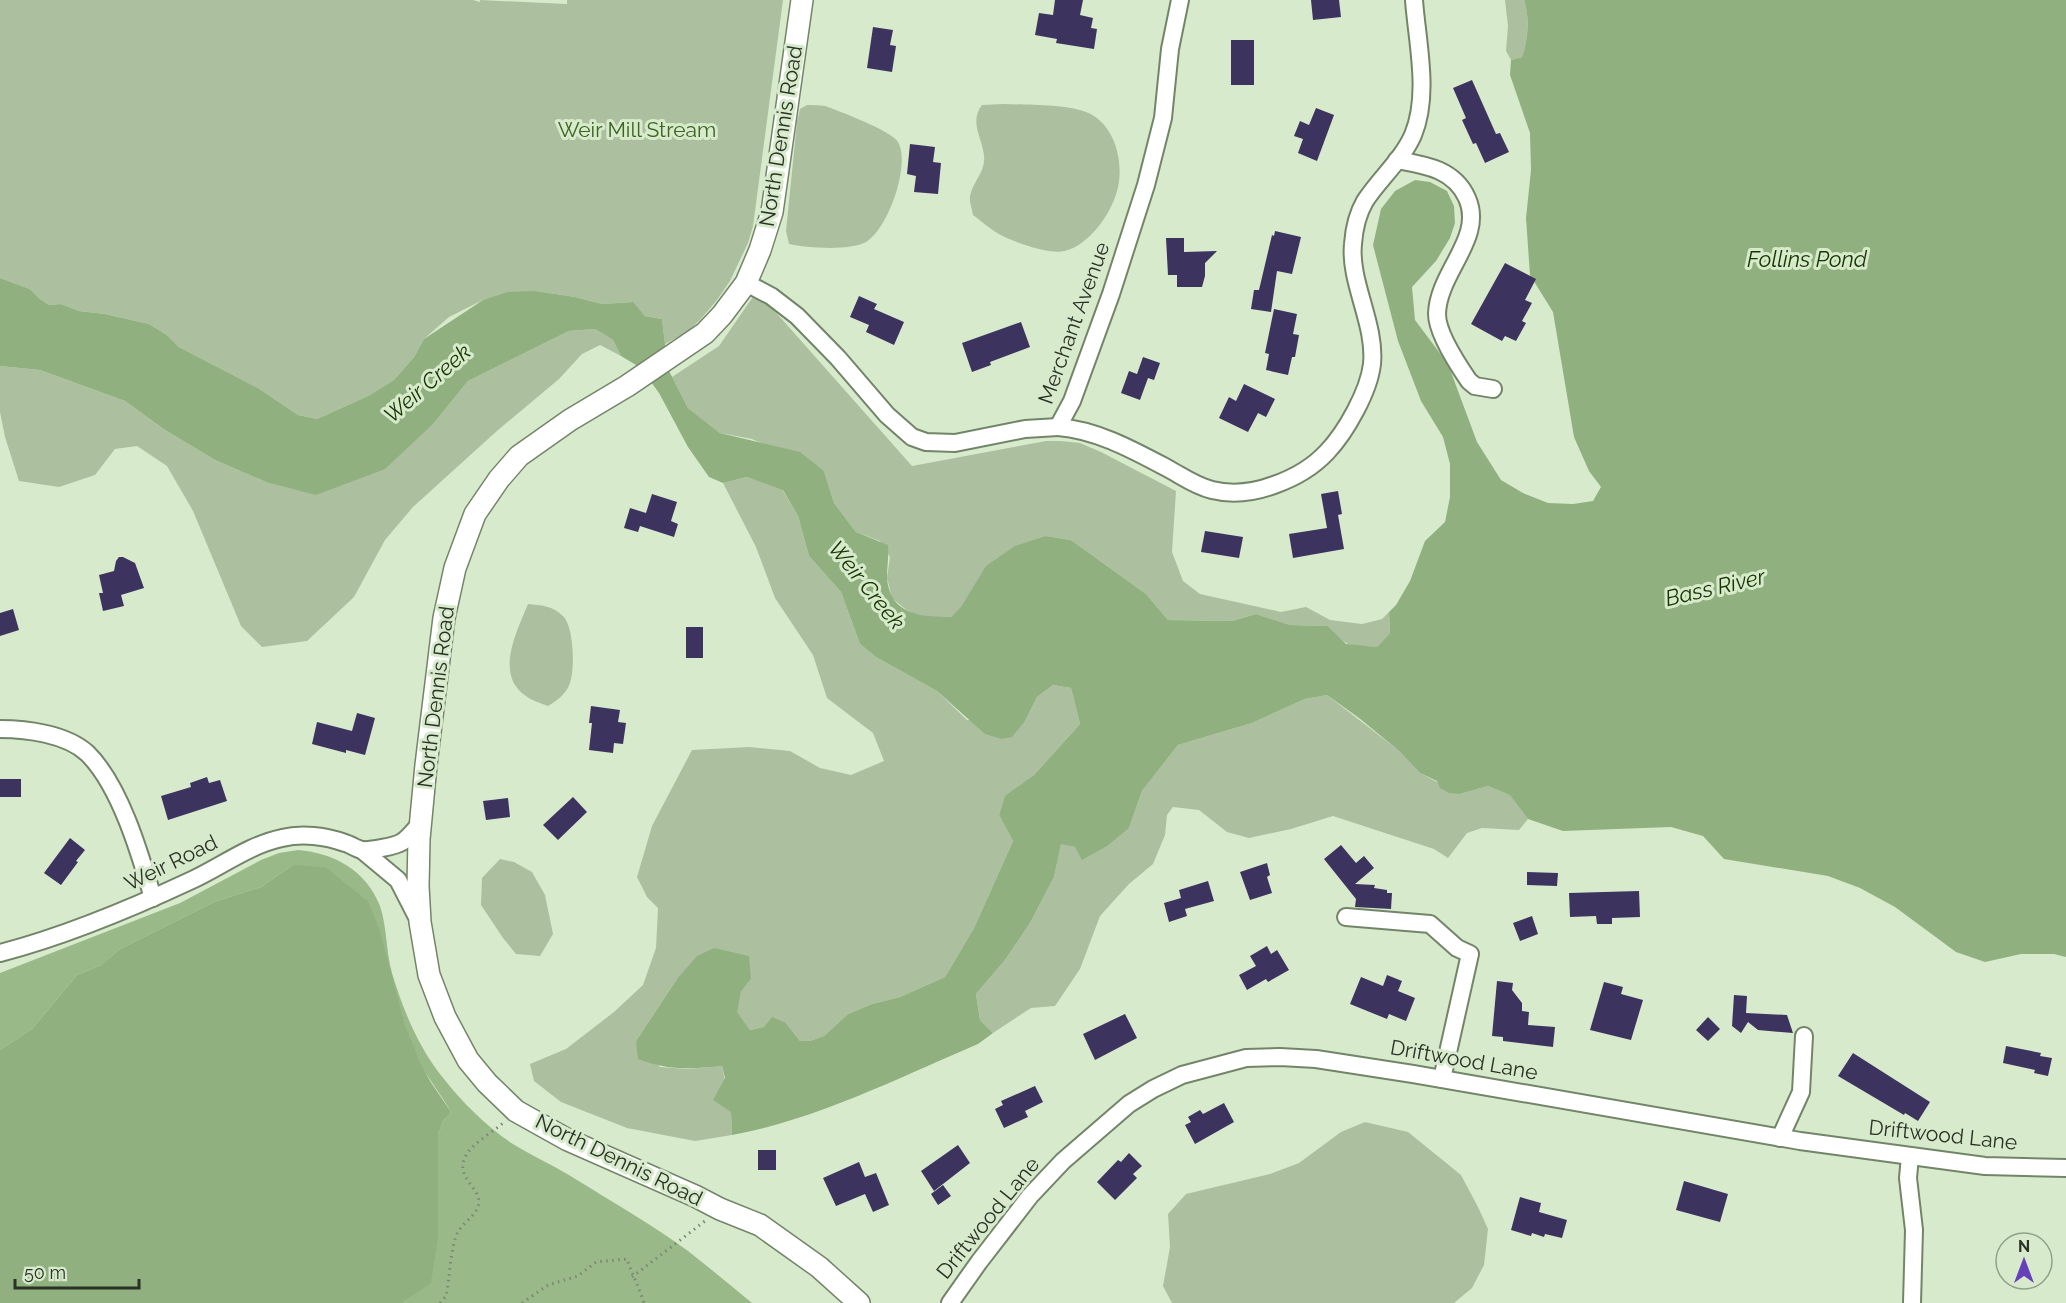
<svg xmlns="http://www.w3.org/2000/svg" width="2066" height="1303" font-family="Raleway,sans-serif">
<style>
.green{fill:#acc0a0}
.forest{fill:#9ab988}
.water{fill:#91b07f}
.building{fill:#3d335f}
.lines{fill:none;stroke-linecap:round;stroke-linejoin:round}
.minor-casing{stroke:#738569;stroke-width:20}
.major-casing{stroke:#738569;stroke-width:24}
.path{stroke:#7a8773;stroke-width:3;stroke-dasharray:1.5 4.5;stroke-linecap:butt}
.minor{stroke:#fff;stroke-width:16}
.major{stroke:#fff;stroke-width:21}
.labels{text-anchor:middle;stroke-width:6;stroke-linejoin:round;paint-order:stroke}
.park-label{font-size:21px;fill:#3d6421;stroke:#d7ebcc}
.street-label{font-size:21px;fill:#2a3126;stroke:#d7ebcc}
.water-label{font-size:22px;font-style:italic;fill:#173300;stroke:#d7ebcc}
</style>
<rect width="100%" height="100%" fill="#d7ebcc"/>
<g class="green">
<polygon points="0,0 473,0 480,2 480,0 567,4 567,0 783,0 753,226 748,243 730,281 717,300 700,320 687,332 665,344 662,319 645,316 632,302 602,304 575,297 536,291 483,300 449,317 424,339 414,357 394,380 368,396 317,419 298,415 258,388 179,347 167,335 149,324 105,314 79,311 61,304 49,305 40,299 30,289 0,278"/>
<path d="M1505 0H1524C1530 17 1528 40 1522 57L1511 60 1506 51 1508 26Z"/>
<path d="M1004 104C1027 105 1065 104 1086 112 1115 123 1125 163 1117 191 1111 214 1089 245 1065 251 1050 255 1013 242 999 234 990 229 981 221 973 215 972 209 969 201 970 196 973 181 986 172 984 155 982 137 969 122 982 105Z"/>
<path d="M807 105C813 105 820 105 825 106 839 111 892 131 898 142 911 165 888 229 866 242 850 251 807 248 789 244L786 231 797 122 800 109Z"/>
<path d="M757 291 912 466 1046 441H1061L1080 443 1101 452 1176 491 1172 552 1183 581 1200 594 1281 612 1306 607 1330 620 1362 624 1382 619 1389 612 1390 633 1377 647C1347 646 1349 648 1328 626L1290 625 1256 614 1232 621 1168 620 1146 594 1071 540 1046 536 951 617H928L910 613 892 598 887 578 890 557 880 541 856 532 834 503 824 471 752 439 720 433 688 408 672 377 719 346Z"/>
<polygon points="595,329 613,340 621,356 600,345 582,354 559,379 498,430 413,507 385,540 354,597 307,641 262,647 241,626 193,511 167,466 137,446 115,449 95,475 59,487 19,481 5,437 0,412 0,366 40,370 125,401 165,430 215,460 266,482 434,423 468,381 569,331"/>
<polygon points="747,477 782,489 798,516 809,556 841,592 860,644 876,657 937,691 967,720 1025,721 1037,697 1053,685 1071,688 1080,724 1034,775 1005,797 999,815 1013,841 974,928 945,977 900,997 872,1004 848,1014 824,1036 810,1041 800,1041 786,1023 750,1030 736,1012 741,992 751,979 677,979 636,1041 660,1067 686,1069 722,1066 731,1112 732,1135 695,1141 627,1128 561,1102 534,1081 530,1064 566,1049 614,1012 643,985 656,948 658,908 647,897 637,877 652,826 692,750 749,747 790,751 820,768 851,775 884,761 873,733 827,698 813,655 775,598 756,547 723,483"/>
<path d="M528 604C541 605 553 606 563 616 574 627 575 668 570 683 566 694 558 700 548 706 541 703 532 701 526 696 494 675 517 631 528 604Z"/>
<polygon points="1327,695 1398,750 1420,773 1460,794 1488,786 1511,795 1528,819 1519,830 1482,828 1467,833 1448,858 1434,849 1333,816 1291,829 1249,838 1227,832 1199,810 1173,807 1167,815 1165,835 1153,864 1129,884 1100,916 1080,969 1055,1006 1031,1008 993,1033 980,1020 976,994 1005,960 1030,923 1054,877 1061,843 1075,847 1129,828 1142,791 1178,745 1252,723 1305,699"/>
<polygon points="500,859 514,862 532,872 545,895 553,934 540,956 516,954 503,938 481,905 482,878"/>
<polygon points="1365,1122 1408,1132 1461,1175 1478,1207 1488,1229 1484,1265 1472,1288 1454,1303 1172,1303 1163,1286 1170,1247 1168,1214 1186,1194 1270,1174 1299,1163 1341,1132"/>
</g>
<path class="forest" d="M298 850C334 853 366 870 380 906 387 927 386 951 392 973 403 1010 419 1049 444 1079 463 1103 487 1127 513 1144 534 1157 557 1167 577 1180 614 1203 653 1225 688 1251 710 1268 731 1286 752 1303H402L431 1282 438 1135 443 1121 451 1112C441 1094 428 1079 419 1061 395 1011 388 954 369 902L293 865 261 887 214 902 120 949 101 965 77 975 32 1029 0 1050V973L180 903 261 860 279 853Z"/>
<g class="water">
<path d="M1524 0H2066V957L2054 954H2021L1985 962 1956 952 1895 907 1860 888 1828 876 1724 859 1703 836 1671 827 1563 831 1528 819 1510 795 1488 786 1460 794 1449 793 1440 788 1437 781 1420 773 1398 750 1359 718 1327 695 1305 699 1252 723 1178 745 1142 791 1129 828 1107 846 1082 860 1075 847 1061 844 1054 877 1030 923 1005 960 976 994 980 1020 993 1033 978 1044C898 1078 818 1119 732 1135L731 1112 713 1100 725 1078 722 1066C687 1069 671 1071 638 1059L636 1041 677 979 697 956 714 948 749 956 751 979 741 992 737 1012 750 1030 764 1027 772 1017 786 1023 800 1041H810L824 1036 848 1014 872 1004 900 997 945 977 974 928 1013 841 999 815 1005 796 1034 775 1080 724 1071 688 1053 685 1037 697 1025 721 1012 737 1002 739 985 734 937 691 876 657 860 644 841 592 809 556 798 516 783 490 747 477 723 483 709 477 688 447 659 393 641 368 621 356 613 340 595 329 569 331 468 381 434 423 385 469 316 495 266 482 215 460 165 430 125 401 40 370 0 366V278L30 289 40 299 49 305 61 304 79 311 105 314 149 324 167 335 179 347 258 388 298 415 317 419 368 396 394 380 414 357 424 339 483 300 508 292 536 291 575 297 602 304 633 302 645 316 662 319 668 369 688 408 720 433 800 452 824 471 834 503 856 532 888 545C889 556 887 567 887 578 890 615 921 617 951 617L961 607 986 566 1015 546 1046 536 1071 540 1146 594 1168 620 1232 621 1256 614 1290 625 1328 626 1346 644 1377 647 1390 633 1389 612 1396 605 1410 581 1425 541 1445 522 1450 497V464L1443 437 1421 401 1398 341 1373 245 1381 209 1395 191 1415 180 1430 182 1447 191 1454 206 1455 223 1450 238 1436 261 1412 287 1415 320 1448 364 1477 442 1501 480 1523 493 1548 503 1573 504 1593 501 1601 487 1589 471 1574 437 1553 312 1530 275 1526 218 1531 170 1530 133 1510 75 1511 60 1522 57C1528 40 1530 18 1524 0Z"/>
<polygon points="293,865 325,867 369,902 380,931 405,1025 419,1060 430,1081 451,1112 443,1121 438,1135 438,1237 431,1283 402,1303 0,1303 0,1050 32,1029 77,975 101,965 120,949 214,902 261,887"/>
</g>
<g class="building">
<polygon points="1055,0 1083,0 1080,15 1093,18 1091,28 1097,29 1094,49 1056,43 1057,39 1035,35 1039,13 1053,15"/>
<polygon points="1311,0 1339,0 1341,17 1313,20"/>
<polygon points="873,27 893,30 890,45 896,46 892,72 867,68"/>
<rect x="1231" y="40" width="23" height="45"/>
<polygon points="1472,80 1496,134 1500,133 1509,152 1485,163 1476,143 1473,144 1462,120 1466,118 1453,88"/>
<polygon points="1316,108 1334,115 1317,161 1298,153 1303,139 1294,136 1300,121 1309,125"/>
<polygon points="910,144 935,147 933,162 941,163 938,194 914,192 916,176 907,174"/>
<polygon points="1275,231 1301,237 1292,274 1277,271 1271,312 1251,309 1254,290 1259,290 1272,235 1274,236"/>
<polygon points="1166,238 1184,238 1184,252 1217,251 1205,263 1205,276 1202,287 1177,287 1177,275 1168,275"/>
<polygon points="1505,263 1536,279 1525,300 1532,303 1522,321 1526,323 1516,341 1505,336 1502,341 1471,324"/>
<polygon points="859,296 877,304 874,309 904,322 894,345 866,332 869,325 850,317"/>
<polygon points="1274,309 1297,314 1293,334 1299,335 1295,357 1292,357 1288,375 1266,370 1269,354 1265,353"/>
<polygon points="1021,322 1030,347 990,362 991,365 972,372 962,343"/>
<polygon points="1143,357 1160,363 1154,380 1148,378 1140,400 1121,393 1129,371 1137,374"/>
<polygon points="1244,384 1275,399 1266,417 1258,413 1248,432 1219,418 1229,397 1236,401"/>
<polygon points="1338,491 1342,514 1338,515 1344,549 1293,558 1289,534 1327,528 1321,494"/>
<polygon points="652,494 677,502 671,521 678,524 674,537 640,526 638,532 624,528 630,508 646,513"/>
<polygon points="1205,531 1243,537 1239,558 1201,552"/>
<polygon points="119,557 123,557 135,563 144,588 121,595 124,606 103,611 99,593 103,593 99,575 114,571 116,561"/>
<polygon points="13,609 19,630 0,636 0,613"/>
<rect x="686" y="627" width="17" height="31"/>
<polygon points="591,706 620,710 618,722 626,723 623,744 614,743 613,753 589,750 592,723 589,723"/>
<polygon points="357,713 375,718 365,755 346,750 346,753 312,744 317,722 352,731"/>
<polygon points="207,777 209,783 220,780 227,801 168,820 161,796 191,787 190,783"/>
<rect x="0" y="779" width="21" height="18"/>
<polygon points="573,797 587,812 558,840 543,825"/>
<polygon points="508,798 510,817 486,820 483,801"/>
<polygon points="70,838 85,850 76,861 78,862 61,885 44,873"/>
<polygon points="1341,845 1356,863 1364,856 1374,868 1355,884 1375,885 1374,888 1387,890 1387,893 1392,893 1391,909 1355,907 1356,899 1324,859"/>
<polygon points="1267,863 1270,875 1267,877 1272,893 1250,900 1240,872"/>
<polygon points="1527,872 1558,873 1557,886 1527,885"/>
<polygon points="1208,881 1214,901 1185,909 1187,916 1169,922 1164,903 1181,898 1179,890"/>
<polygon points="1639,891 1640,917 1612,918 1612,924 1597,924 1596,916 1570,917 1569,893"/>
<polygon points="1532,916 1538,934 1520,941 1513,923"/>
<polygon points="1267,946 1271,954 1277,950 1289,970 1268,982 1266,979 1247,990 1239,975 1256,966 1250,956"/>
<polygon points="1387,975 1402,981 1398,991 1415,998 1406,1021 1389,1014 1387,1019 1350,1004 1361,977 1383,986"/>
<polygon points="1497,981 1513,983 1512,990 1522,1003 1522,1011 1529,1012 1528,1025 1555,1027 1553,1047 1503,1041 1503,1037 1492,1036"/>
<polygon points="1604,982 1623,987 1621,994 1643,1000 1631,1040 1590,1030"/>
<polygon points="1734,995 1747,996 1746,1013 1787,1015 1793,1033 1758,1030 1748,1022 1741,1033 1732,1026"/>
<polygon points="1125,1014 1137,1038 1095,1060 1083,1034"/>
<polygon points="1708,1017 1720,1029 1708,1041 1696,1030"/>
<polygon points="2006,1046 2041,1053 2040,1056 2052,1058 2048,1076 2034,1073 2035,1070 2003,1063"/>
<polygon points="1853,1053 1930,1102 1918,1121 1905,1113 1904,1115 1838,1076"/>
<polygon points="1035,1086 1043,1102 1025,1111 1028,1117 1004,1128 995,1109 1003,1105 1001,1101"/>
<polygon points="1224,1103 1234,1122 1195,1144 1185,1125 1191,1122 1188,1117 1200,1110 1203,1114"/>
<polygon points="958,1145 970,1163 934,1191 921,1171"/>
<rect x="758" y="1150" width="18" height="20"/>
<polygon points="1129,1153 1142,1166 1133,1174 1137,1178 1115,1200 1097,1182 1118,1160 1121,1162"/>
<polygon points="859,1162 865,1177 876,1173 889,1205 873,1212 865,1194 836,1206 823,1178"/>
<polygon points="1684,1181 1728,1194 1720,1222 1676,1210"/>
<polygon points="943,1185 951,1196 938,1205 931,1194"/>
<polygon points="1520,1197 1541,1203 1539,1212 1567,1220 1562,1238 1545,1234 1544,1237 1532,1233 1531,1236 1511,1230"/>
</g>
<g class="lines">
<g class="minor-casing">
<g id="minor">
<path d="M1180 0 1170 49 1163 118 1146 185 1111 294 1072 401 1058 427C1097 430 1133 450 1167 468 1182 476 1195 486 1212 490 1232 495 1255 492 1274 485 1294 478 1313 467 1327 452 1346 432 1369 391 1372 364 1376 324 1349 282 1353 244 1354 230 1358 213 1365 201 1380 178 1402 160 1413 135 1430 94 1417 42 1414 0"/>
<path d="M1397 160C1425 165 1454 169 1467 198 1485 238 1438 272 1437 314 1437 333 1458 365 1469 381L1475 386 1493 389"/>
<polyline points="746,283 771,296 797,316 838,358 887,415 912,437 926,442 955,443 1025,429 1058,427"/>
<path d="M0 729C27 729 66 734 87 753 120 785 140 854 153 898"/>
<polyline points="362,850 398,880 418,919"/>
<polyline points="1346,917 1430,924 1457,948 1470,954 1442,1079"/>
<path d="M0 953C66 936 130 909 192 880 222 866 249 845 282 838 302 833 326 836 345 843 350 844 356 849 362 850 369 851 396 846 402 842 409 838 415 829 421 823"/>
<polyline points="1780,1138 1801,1092 1804,1036"/>
<polyline points="1910,1156 1908,1178 1914,1230 1912,1303"/>
<polyline points="950,1303 979,1262 1030,1196 1063,1161 1129,1104 1153,1089 1182,1075 1246,1058 1280,1057 1316,1059 1413,1074 1800,1141 1985,1166 2066,1168"/>
</g>
</g>
<g class="major-casing">
<polyline id="major" points="802,0 772,212 760,250 746,283 722,315 705,333 627,386 570,420 519,456 499,479 475,514 455,568 444,618 426,765 419,839 418,886 420,922 429,975 445,1017 468,1060 487,1083 516,1111 568,1140 695,1196 720,1209 760,1225 819,1267 859,1303"/>
</g>
<g class="path">
<polyline points="632,1277 705,1221"/>
<path d="M440 1303 446 1296C450 1278 450 1247 458 1232 464 1221 478 1215 479 1202 479 1195 473 1188 469 1182 448 1155 486 1138 503 1123"/>
<path d="M522 1303 548 1285 578 1276 596 1262 627 1259C632 1274 639 1287 644 1303"/>
</g>
<use href="#minor" class="minor"/>
<use href="#major" class="major"/>
</g>
<g class="labels">
<g class="park-label">
<text x="637" y="137">Weir Mill Stream</text>
</g>
<g class="street-label">
<text transform="translate(781 136) rotate(-81)" y="7">North Dennis Road</text>
<text transform="translate(1074 323) rotate(-70)" y="7">Merchant Avenue</text>
<text transform="translate(436 697) rotate(-83)" y="7">North Dennis Road</text>
<text transform="translate(171 863) rotate(-26)" y="7">Weir Road</text>
<text transform="translate(1464 1060) rotate(10)" y="7">Driftwood Lane</text>
<text transform="translate(1943 1135) rotate(6)" y="7">Driftwood Lane</text>
<text transform="translate(619 1160) rotate(26)" y="7">North Dennis Road</text>
<text transform="translate(988 1218) rotate(-51)" y="7">Driftwood Lane</text>
</g>
<g class="water-label">
<text x="1807" y="267">Follins Pond</text>
<text transform="translate(427 383) rotate(-41)" y="8">Weir Creek</text>
<text transform="translate(867 585) rotate(51)" y="8">Weir Creek</text>
<text transform="translate(1715 587) rotate(-13)" y="8">Bass River</text>
</g>
</g>
<g transform="translate(2024 1261)"><circle r="28" fill="#d7ebcc" stroke="#92a18a" stroke-width="1.5"/>
<path d="M0-4.5L10 22L0 15L-10 22Z" fill="#6640b9"/>
<text y="-9" font-size="16" font-weight="bold" text-anchor="middle" fill="#2a3126">N</text>
</g>
<path d="M15 1279v9h124v-9" fill="none" stroke="#2a3126" stroke-width="3"/>
<text x="24" y="1279" font-size="18" fill="#2a3126" stroke="#d7ebcc" stroke-width="4.5" paint-order="stroke">50 m</text>
</svg>
